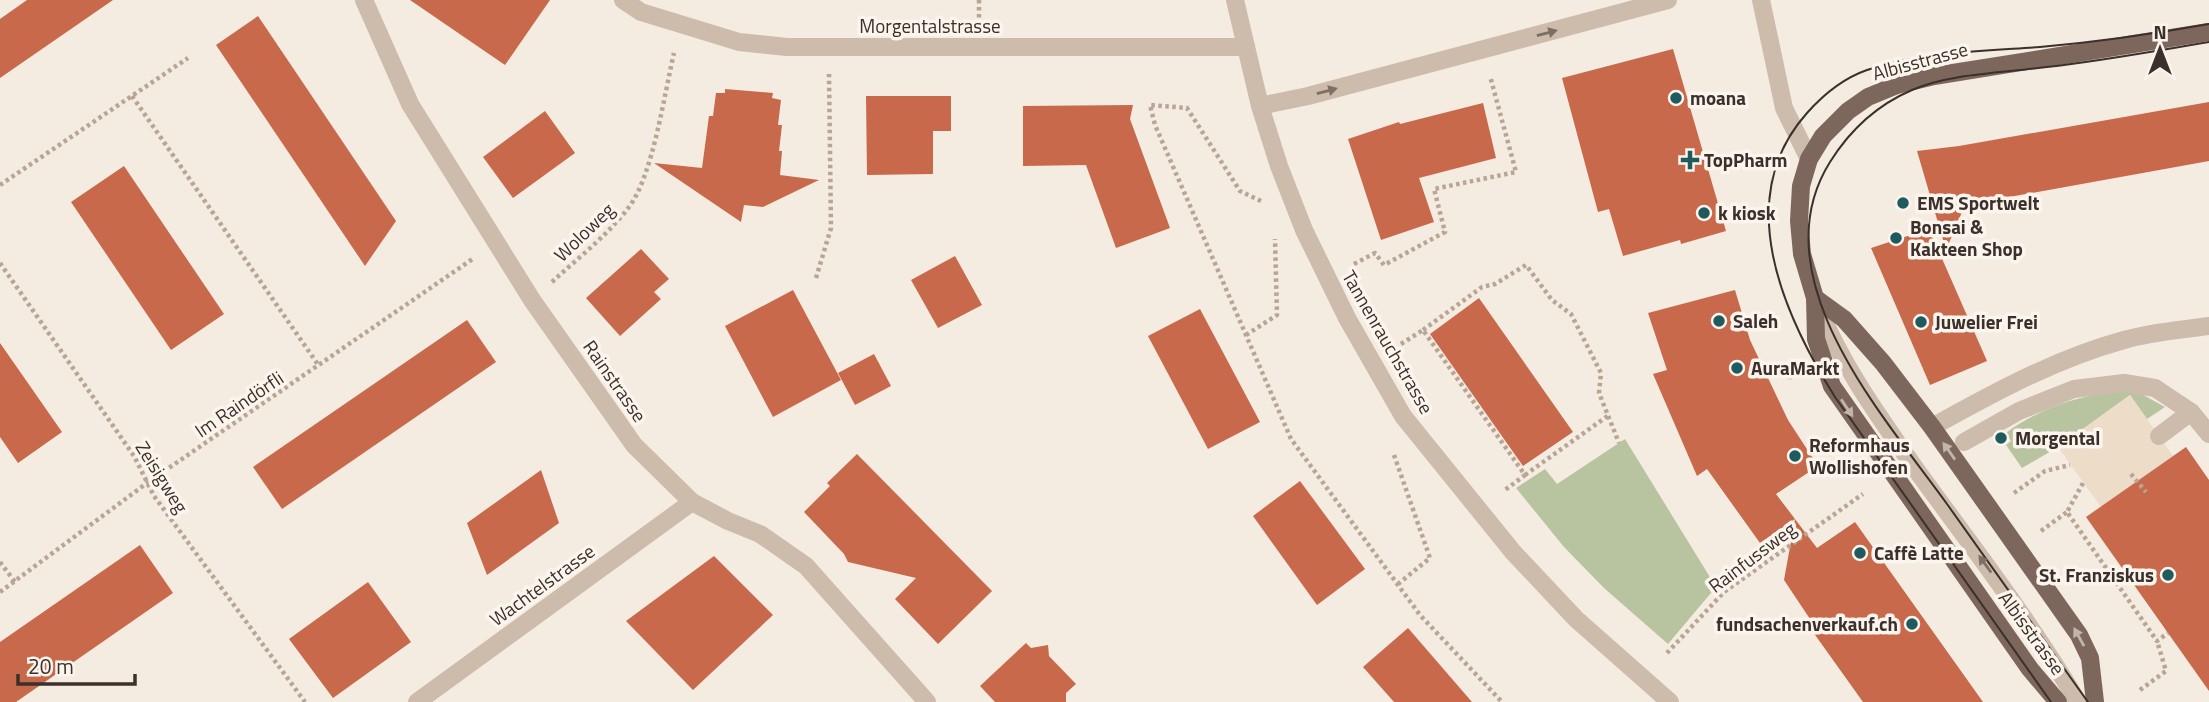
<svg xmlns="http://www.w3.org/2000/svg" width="2209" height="702" font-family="'Titillium Web',sans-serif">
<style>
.green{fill:#b8c4a0}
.plaza{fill:#ecdcc8}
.building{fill:#c8694b}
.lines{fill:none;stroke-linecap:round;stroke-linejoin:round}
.path{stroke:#b9a596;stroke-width:4.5;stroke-dasharray:3.5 3.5;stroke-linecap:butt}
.minor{stroke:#cdbbac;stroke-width:18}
.major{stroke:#7d675c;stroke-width:18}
.tram{stroke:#3b302b;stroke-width:2}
.oneway{fill:#7d6f65}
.oneway2{fill:#c2b5ac}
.poi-dot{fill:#1f5a5e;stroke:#fbf5ee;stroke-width:2.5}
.labels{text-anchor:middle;stroke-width:7;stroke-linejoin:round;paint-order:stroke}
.street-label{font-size:19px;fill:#3b302b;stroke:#fbf5ee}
.poi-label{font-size:19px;font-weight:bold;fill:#3b302b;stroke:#fbf5ee;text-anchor:start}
</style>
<rect width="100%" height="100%" fill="#f4ebe1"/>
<g class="green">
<path d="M2136 391 2165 407 2147 419 2130 395 2058 447 2022 468 2006 445 2011 441 2006 433C2044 405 2088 392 2136 391Z"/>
<polygon points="1625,439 1716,587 1668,644 1604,588 1564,547 1516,488 1545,469 1557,484"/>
</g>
<polygon class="plaza" points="2130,395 2173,456 2101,507 2058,447"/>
<g class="building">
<polygon points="27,0 113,0 0,78 0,19"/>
<polygon points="410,0 550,0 505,65"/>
<polygon points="258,16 396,221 365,266 216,45"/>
<polygon points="1673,49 1726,231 1681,244 1680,240 1623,256 1609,209 1598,212 1562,78"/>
<polygon points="725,89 773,93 772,98 781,100 778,125 782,125 779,151 782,151 780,175 819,180 763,207 744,205 741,222 654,163 702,168 709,116 713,116 716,93 725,93"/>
<polygon points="866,96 951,96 951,131 933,131 933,174 867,175"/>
<polygon points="2209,102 2209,161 1965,205 1946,250 1917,151 1959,146"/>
<polygon points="1483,103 1496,158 1419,178 1434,222 1381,240 1348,139 1399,122 1400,124"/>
<polygon points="1133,105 1130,119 1170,228 1116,248 1086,165 1023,166 1023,106"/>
<polygon points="545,111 575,153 513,198 483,157"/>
<polygon points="124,166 224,314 171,350 71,202"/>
<polygon points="1929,229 1987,361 1930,385 1871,248"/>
<polygon points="641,249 669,279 654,292 661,299 620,336 586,298"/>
<polygon points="955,256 982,305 938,328 911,280"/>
<polygon points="793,290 841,380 773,417 725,326"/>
<polygon points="1735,290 1750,340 1788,420 1818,466 1776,494 1817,548 1855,522 1983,702 1863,702 1808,625 1812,622 1784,580 1795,519 1760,543 1707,469 1697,476 1653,374 1667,370 1648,313"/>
<polygon points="1479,298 1573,432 1523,466 1430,334"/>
<polygon points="1200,309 1260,422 1208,449 1148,336"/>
<polygon points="467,320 496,362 282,509 253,467"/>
<polygon points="0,343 62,432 18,463 0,437"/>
<polygon points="874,354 891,386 855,405 838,373"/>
<polygon points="2186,447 2209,480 2209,691 2086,517"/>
<polygon points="857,454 992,591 938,644 895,599 916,578 848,562 844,554 804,512 830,486 827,483"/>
<polygon points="541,470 559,523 487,575 467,523"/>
<polygon points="1300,481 1365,569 1317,605 1253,516"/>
<polygon points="140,545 173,593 16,702 0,702 0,642"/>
<polygon points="714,556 773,615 693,690 626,621"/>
<polygon points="368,582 411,642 333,698 289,639"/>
<polygon points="1408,628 1472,702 1394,702 1363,667"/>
<polygon points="1026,643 1031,648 1048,645 1049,656 1076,684 1066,693 1066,702 995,702 980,686"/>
</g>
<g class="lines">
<g class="path">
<polyline points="979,0 979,18"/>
<polyline points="132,96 319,366"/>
<polyline points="0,185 188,58"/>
<polyline points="1261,201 1240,191 1187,108 1150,105 1155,125 1291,439 1420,615 1502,702"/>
<polyline points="0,263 134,456 154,496 305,702"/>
<polyline points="1354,264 1375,253 1384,265 1445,232 1434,189 1516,172 1490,76"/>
<polyline points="816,278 831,228 829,74"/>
<path d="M552 282C578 258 608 235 629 207 653 175 664 95 674 53"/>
<polyline points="1423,330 1482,287 1495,284 1526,265 1552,300 1571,314 1601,373 1599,393 1619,443"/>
<polyline points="1246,335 1277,315 1275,239"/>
<polyline points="1401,344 1423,330 1525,475 1505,490"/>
<polyline points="1789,379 1794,366"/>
<polyline points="1394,455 1430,558 1398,584"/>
<polyline points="2131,474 2146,492"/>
<polyline points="1525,475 1609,415"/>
<polyline points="2083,483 2067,512 2157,641 2168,633"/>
<polyline points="2014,493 2045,471 2070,465"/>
<polyline points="2041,531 2067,512"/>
<polyline points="0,562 15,582"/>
<polyline points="0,592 147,483 474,258"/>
<polyline points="1667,653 1724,592 1863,494"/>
<polyline points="2140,690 2166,671 2157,641"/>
</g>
<g class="minor">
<polyline points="364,0 410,104 532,300 634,445 692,502 728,521 760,534 806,566 927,702"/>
<polyline points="623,0 641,12 739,42 787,47 1246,47"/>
<polyline points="1235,0 1260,106 1279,166 1304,230 1347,318 1403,416 1513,552 1576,619 1670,702"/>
<polyline points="1761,0 1784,108 1809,159"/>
<polyline points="1260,106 1308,96 1668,0"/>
<path d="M1816 302C1841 365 1881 420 1920 475 1974 549 2031 623 2078 702"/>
<path d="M1932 427C1993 393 2055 359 2124 340 2151 332 2181 330 2209 326"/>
<polyline points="2159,436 2191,412"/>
<polyline points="1964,442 2019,411 2074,389 2124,383 2155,388 2191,412 2209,434"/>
<polyline points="417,702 692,502"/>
</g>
<g class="major">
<polyline points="1815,298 1844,319 1883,363 1932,427 2079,635 2090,658 2095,702"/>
<polyline points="2058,702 2030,669 1832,386 1816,339 1815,298 1802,254 1799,221 1801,186 1809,159 1823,136 1848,111 1868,97 1897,85 1934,76 2209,32"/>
</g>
<g class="tram">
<path d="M2051 702 1835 397C1783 314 1731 198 1807 113 1823 95 1844 78 1867 70 1922 52 1983 51 2040 47 2097 42 2153 34 2209 24"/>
<path d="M2088 702C2041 636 1994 570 1947 504 1883 415 1758 277 1830 162 1850 130 1877 105 1912 90 1953 73 2004 73 2047 67 2101 61 2155 51 2209 42"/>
</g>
</g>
<defs><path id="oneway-solid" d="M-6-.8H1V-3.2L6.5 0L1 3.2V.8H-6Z" transform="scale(1.75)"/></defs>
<g class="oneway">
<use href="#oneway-solid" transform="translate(1547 33) rotate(-15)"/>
<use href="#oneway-solid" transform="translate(1327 91) rotate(-15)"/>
<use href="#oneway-solid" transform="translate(1985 564) rotate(-126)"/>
</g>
<g class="oneway2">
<use href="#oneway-solid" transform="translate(1847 408) rotate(56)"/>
<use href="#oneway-solid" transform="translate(1949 451) rotate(-125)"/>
<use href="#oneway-solid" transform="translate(2079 637) rotate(-119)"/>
</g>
<g class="poi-dot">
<circle cx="1676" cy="98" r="7"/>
<path d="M1686.5 149.5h7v7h7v7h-7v7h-7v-7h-7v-7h7z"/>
<circle cx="1903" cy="203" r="7"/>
<circle cx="1704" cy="213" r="7"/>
<circle cx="1896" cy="238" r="7"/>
<circle cx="1719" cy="321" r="7"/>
<circle cx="1921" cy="322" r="7"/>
<circle cx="1737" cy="368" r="7"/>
<circle cx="2001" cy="438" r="7"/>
<circle cx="1795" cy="456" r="7"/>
<circle cx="1860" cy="553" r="7"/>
<circle cx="2168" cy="575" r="7"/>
<circle cx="1912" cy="624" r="7"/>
</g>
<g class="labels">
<g class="street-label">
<text x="930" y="33">Morgentalstrasse</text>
<text transform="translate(1920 61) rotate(-15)" y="7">Albisstrasse</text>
<text transform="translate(584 232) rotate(-44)" y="7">Woloweg</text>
<text transform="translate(1388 342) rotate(60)" y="7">Tannenrauchstrasse</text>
<text transform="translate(615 381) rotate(55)" y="7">Rainstrasse</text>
<text transform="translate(239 404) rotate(-34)" y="7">Im Raindörfli</text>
<text transform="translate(162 477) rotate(58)" y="7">Zeisigweg</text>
<text transform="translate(1752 557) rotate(-37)" y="7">Rainfussweg</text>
<text transform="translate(542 585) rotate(-36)" y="7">Wachtelstrasse</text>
<text transform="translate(2032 633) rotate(54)" y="7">Albisstrasse</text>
</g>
<g class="poi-label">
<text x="1690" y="105">moana</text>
<text x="1704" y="167">TopPharm</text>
<text x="1917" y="210">EMS Sportwelt</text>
<text x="1718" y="220">k kiosk</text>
<text x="1910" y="234">Bonsai &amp;<tspan x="1910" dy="22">Kakteen Shop</tspan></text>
<text x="1733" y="328">Saleh</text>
<text x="1935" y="329">Juwelier Frei</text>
<text x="1751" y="375">AuraMarkt</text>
<text x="2015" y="445">Morgental</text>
<text x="1809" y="452">Reformhaus<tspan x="1809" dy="22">Wollishofen</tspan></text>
<text x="1874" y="560">Caffè Latte</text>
<text x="2154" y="582" text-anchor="end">St. Franziskus</text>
<text x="1898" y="631" text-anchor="end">fundsachenverkauf.ch</text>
</g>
</g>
<g transform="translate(2160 49)" stroke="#fbf5ee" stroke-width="5" paint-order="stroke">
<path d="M0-5L12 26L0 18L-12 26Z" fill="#3b302b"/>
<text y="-10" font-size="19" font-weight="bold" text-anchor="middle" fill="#3b302b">N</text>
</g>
<path d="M18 674v10h117v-10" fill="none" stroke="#3b302b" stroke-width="3.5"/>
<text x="28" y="674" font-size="21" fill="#3b302b" stroke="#fbf5ee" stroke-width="5" paint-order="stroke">20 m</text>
</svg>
